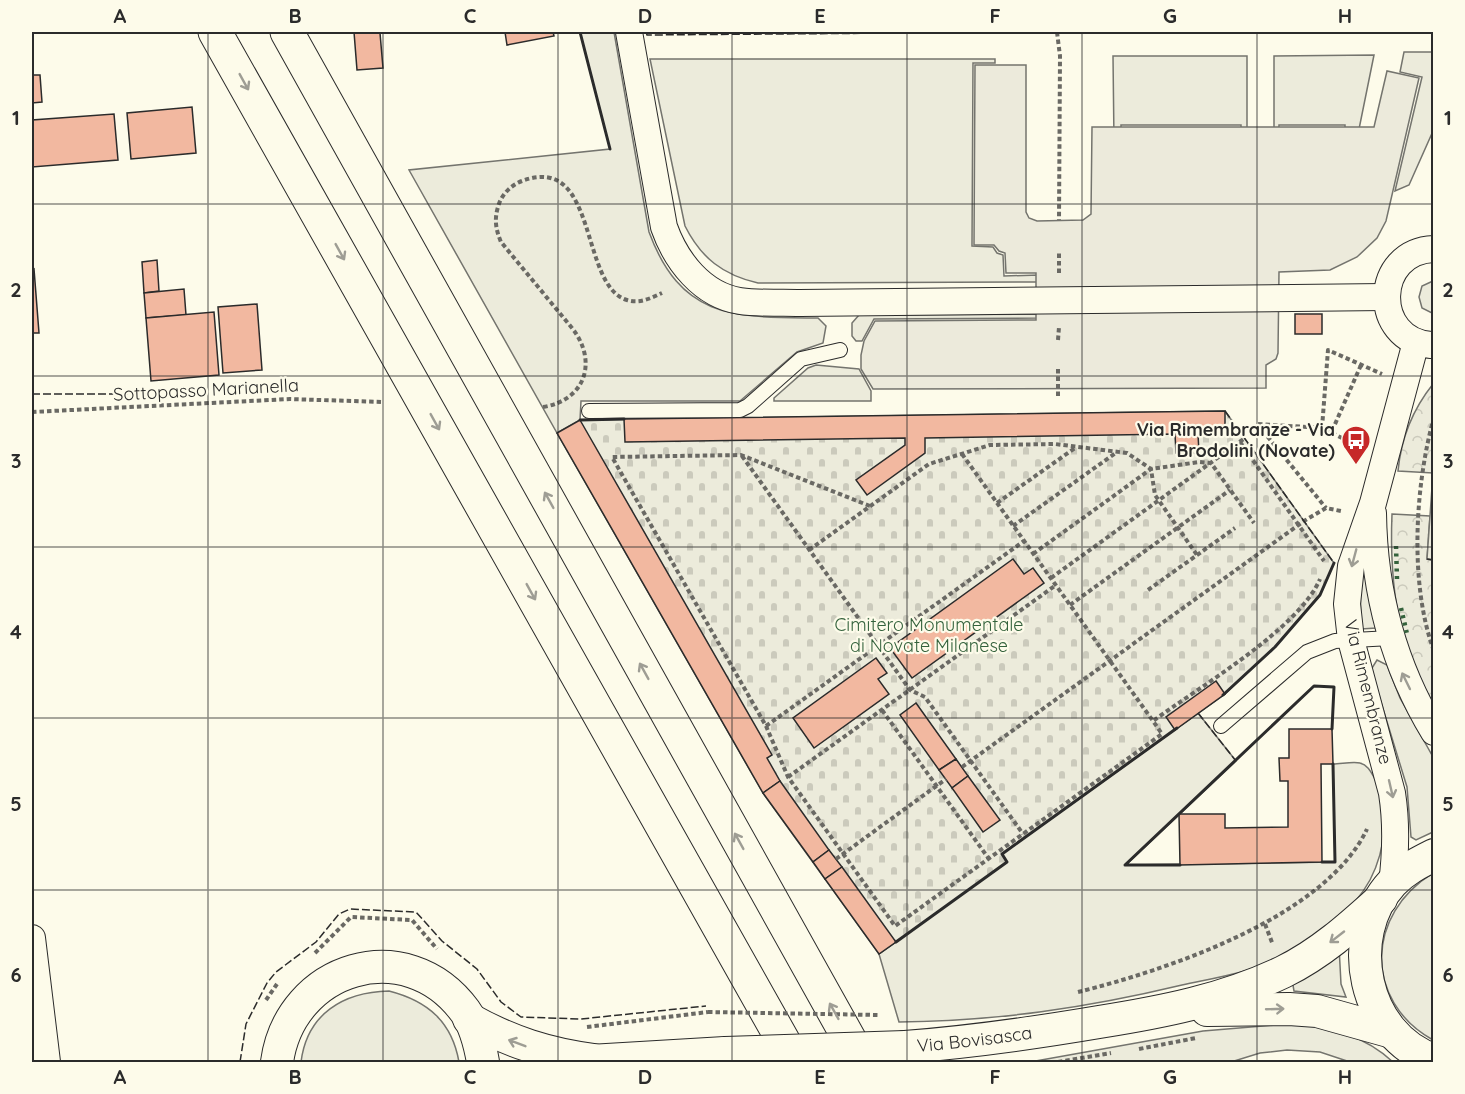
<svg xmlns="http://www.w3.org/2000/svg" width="1465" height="1094" font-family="Quicksand,sans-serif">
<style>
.grass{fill:#ecebdb;stroke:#74746e;stroke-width:1.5}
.forest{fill:url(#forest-crowns);stroke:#74746e;stroke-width:1.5}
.cemetery{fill:url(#cemetery-stones);stroke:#74746e;stroke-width:1.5}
.parking{fill:#eceadb;stroke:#74746e;stroke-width:1.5}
.building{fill:#f2b8a0;stroke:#2b2b2b;stroke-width:1.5}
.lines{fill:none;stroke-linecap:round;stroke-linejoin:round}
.service-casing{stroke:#2b2b2b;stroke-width:16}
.minor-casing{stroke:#2b2b2b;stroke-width:28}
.tertiary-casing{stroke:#2b2b2b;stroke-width:34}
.motorway-casing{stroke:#2b2b2b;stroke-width:35}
.path{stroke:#6a6964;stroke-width:4;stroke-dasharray:4.5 3;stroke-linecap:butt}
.service{stroke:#fdfbea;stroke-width:14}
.minor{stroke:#fdfbea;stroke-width:26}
.tertiary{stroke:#fdfbea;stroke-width:32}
.motorway{stroke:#fdfbea;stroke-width:33}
.tertiary-bridge-casing{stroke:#2b2b2b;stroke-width:34;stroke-linecap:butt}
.path-bridge{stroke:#6a6964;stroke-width:4;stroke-dasharray:4.5 3;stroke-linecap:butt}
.tertiary-bridge{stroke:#fdfbea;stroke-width:32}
.hedge{stroke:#34623c;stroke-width:4.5;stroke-dasharray:3 4.5;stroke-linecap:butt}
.fence{stroke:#2b2b2b;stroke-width:1.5;stroke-dasharray:8 3;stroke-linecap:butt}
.wall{stroke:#2b2b2b;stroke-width:3}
.oneway{stroke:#9e9d94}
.grid{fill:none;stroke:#2b2b2b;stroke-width:1.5;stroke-opacity:0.55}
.labels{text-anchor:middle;stroke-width:4.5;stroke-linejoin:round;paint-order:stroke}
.street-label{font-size:18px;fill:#2b2b2b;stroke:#fdfbea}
.poi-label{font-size:18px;font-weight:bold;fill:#2b2b2b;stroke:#fdfbea;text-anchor:end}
.park-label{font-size:18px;fill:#34623c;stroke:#fdfbea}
.neatline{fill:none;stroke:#2b2b2b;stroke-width:2}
.grid-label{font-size:20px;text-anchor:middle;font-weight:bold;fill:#2b2b2b}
</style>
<defs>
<pattern id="forest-crowns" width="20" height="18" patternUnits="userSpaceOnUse" patternTransform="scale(1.5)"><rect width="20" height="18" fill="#ecebdb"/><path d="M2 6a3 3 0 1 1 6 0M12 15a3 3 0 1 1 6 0" fill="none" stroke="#cbcabc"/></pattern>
<pattern id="cemetery-stones" width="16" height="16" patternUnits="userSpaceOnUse" patternTransform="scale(1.5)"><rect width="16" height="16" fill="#ecebdb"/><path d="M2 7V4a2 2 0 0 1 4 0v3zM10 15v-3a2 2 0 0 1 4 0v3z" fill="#cbcabc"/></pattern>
</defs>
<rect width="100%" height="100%" fill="#fdfbea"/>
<g class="grass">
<path d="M580 32H614L649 232C682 321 736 317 818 318L826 326 823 343 797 352 740 401H581L580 420 557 433 409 170 610 149Z"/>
<polygon points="1404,52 1433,52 1433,131 1409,185 1395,191 1422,77 1400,72"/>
<polygon points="1374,55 1357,139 1345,147 1345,125 1279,125 1278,148 1274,142 1274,56"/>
<polygon points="1113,56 1247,56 1247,138 1241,147 1241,125 1121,125 1121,147 1114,142"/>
<path d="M650 59H995V63H973L972 246 993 247 997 253 1003 255 1004 276 1039 275 1045 282 758 283C723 275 701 258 685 226Z"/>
<polygon points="1433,281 1434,313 1432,313 1422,308 1419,297 1422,286"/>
<polygon points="1045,314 1039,318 874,319 862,341 856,341 852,336 852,323 859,315"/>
<polygon points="816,365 859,369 871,391 871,401 774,401 774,398 808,368"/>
<polygon points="1365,557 1376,628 1361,629 1360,580"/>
<polygon points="1377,660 1387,665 1400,698 1433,757 1433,832 1416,840 1411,837 1407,787 1373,676 1372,668"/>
<path d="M1198 713 1236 761 1126 865 1335 862 1333 764C1341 764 1353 761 1360 763 1368 765 1371 772 1375 779 1390 810 1386 849 1370 880 1353 912 1311 945 1278 959 1248 973 1214 978 1182 985 1086 1008 997 1021 899 1022L879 954 1007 862 1002 854Z"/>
<path d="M1433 873V1040C1363 1001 1366 914 1433 873Z"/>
<polygon points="1339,946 1341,984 1346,997 1294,991 1291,974"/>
<path d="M389 991C428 1001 452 1022 459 1062H301C307 1014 343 992 389 991Z"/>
<path d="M1288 1024C1327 1025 1364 1035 1393 1062H1350L1320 1052 1287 1050 1260 1053 1231 1062H1030L1203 1031Z"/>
</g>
<g class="forest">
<path d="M1433 384V473L1398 471C1401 439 1413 409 1433 384Z"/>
<path d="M1392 514 1430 516 1427 559 1434 560 1433 714C1399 649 1389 587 1392 514Z"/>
</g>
<polygon class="cemetery" points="1225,411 1334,563 1320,595 1275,647 1225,694 1002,854 1007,862 879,954 763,793 557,433 581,420"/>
<g class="parking">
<polygon points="975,65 1026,65 1026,212 1029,218 1037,221 1083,220 1091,214 1092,127 1374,127 1387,71 1419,78 1386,221 1377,238 1357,257 1330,270 1279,272 1278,353 1276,359 1266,365 1266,388 873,389 861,369 861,355 864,341 875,321 1036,320 1036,273 1006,273 1005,253 999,251 994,245 974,245"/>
<polygon points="1433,473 1433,560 1427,559"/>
</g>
<g class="building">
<polygon points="354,32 384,32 380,33 383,68 357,70"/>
<polygon points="505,32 553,32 554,36 507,45"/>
<polygon points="32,75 40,75 42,102 32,103"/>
<polygon points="192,107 196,153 131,159 127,113"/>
<polygon points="114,114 118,160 32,167 32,120"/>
<polygon points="157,260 159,291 144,293 142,262"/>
<polygon points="34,269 39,333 32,333 32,270"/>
<polygon points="184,289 186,315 146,318 144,293"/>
<polygon points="257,304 262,370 223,373 218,307"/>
<polygon points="214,312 219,375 151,381 146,318"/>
<rect x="1295" y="314" width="27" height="20"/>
<polygon points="1225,411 1225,433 1198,434 1199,453 1176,453 1175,434 925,438 925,453 867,495 856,480 905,445 905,438 625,442 624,419"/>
<polygon points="580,420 772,755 767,758 780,781 763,793 557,433"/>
<polygon points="1013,559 1024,574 1033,568 1044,583 912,678 890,648"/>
<polygon points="876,658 887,673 878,679 889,694 814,748 793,718"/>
<polygon points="1216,681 1225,694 1175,730 1166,717"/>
<polygon points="916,703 956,759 939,770 900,715"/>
<polygon points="1289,729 1332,729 1333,764 1321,764 1322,862 1180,865 1179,814 1225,814 1225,828 1288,827 1288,781 1280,781 1279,758 1289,758"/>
<polygon points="956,759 968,776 952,788 939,770"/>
<polygon points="968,776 1000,820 983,832 952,788"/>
<polygon points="780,781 829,850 813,862 763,793"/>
<polygon points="829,850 842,867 825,879 813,862"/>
<polygon points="842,867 896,942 879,954 825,879"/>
</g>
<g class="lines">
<g class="service-casing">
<g id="service">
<polyline points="589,411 740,410 748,406 801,359 840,350"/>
<polyline points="1221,726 1307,652 1335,641 1391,638"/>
</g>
</g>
<g class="minor-casing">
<g id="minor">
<path d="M629 32 664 227C676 261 702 295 740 301 760 304 781 302 800 303L1385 297"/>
<path d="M1431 345C1371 340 1373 251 1434 249"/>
<path d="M1373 513C1374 591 1394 666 1434 732"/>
<path d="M1392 884C1396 852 1397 825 1392 793L1351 640 1347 604 1351 566 1373 503 1416 342"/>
<polyline points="32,938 47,1062"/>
</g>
</g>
<g class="tertiary-casing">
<g id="tertiary">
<path d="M1434 855C1418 863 1404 870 1392 883 1343 936 1363 1036 1434 1060"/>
<polyline points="1207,1010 1289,1009 1317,1011 1392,1032"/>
<path d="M469 1019C510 1042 548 1054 594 1060"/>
<path id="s1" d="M905 1047C970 1042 1034 1033 1099 1022 1162 1012 1224 1000 1283 972 1320 954 1350 927 1381 899"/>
<path d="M277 1062C290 967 406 931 465 1011 476 1026 480 1045 483 1062"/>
<polyline points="573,1062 725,1053"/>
</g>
</g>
<g class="motorway-casing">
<g id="motorway">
<polyline points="215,32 795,1062"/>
<polyline points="287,32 862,1062"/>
</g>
</g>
<g class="path">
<polyline points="1057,32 1060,56 1059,220"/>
<polyline points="1059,273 1059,253"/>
<polyline points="1058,340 1059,327"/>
<polyline points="1058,396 1058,367"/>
<path d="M543 407C586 400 598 361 572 328L501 242C496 230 494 220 498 207 501 195 511 185 522 181 599 152 579 286 627 300 640 304 651 298 662 293"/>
<polyline points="32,412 290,399 381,402"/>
<path d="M1434 417C1415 485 1409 584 1434 651"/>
<polyline points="1258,424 1322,428 1360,447"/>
<polyline points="1258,425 1326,508"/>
<polyline points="1322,428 1328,350 1382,374"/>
<polyline points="1332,431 1361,365"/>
<polyline points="1240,442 1324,561"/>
<polyline points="962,454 1153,721"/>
<polyline points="742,456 910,690 925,697 1023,834"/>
<polyline points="997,503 1075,448"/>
<path d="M870 506 741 455 612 457 766 726 788 777 895 926 1162 734 1153 721C1199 687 1299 629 1320 579"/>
<polyline points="1013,526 1117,452"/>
<polyline points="809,550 929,464 990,445 1055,444 1127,453 1151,469 1199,462 1211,463 1254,523"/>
<polyline points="1033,554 1151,469 1155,495 1197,555"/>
<polyline points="1051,578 1245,438"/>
<polyline points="1148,590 1235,528"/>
<polyline points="1070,605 1230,490"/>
<polyline points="882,710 989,859"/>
<polyline points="766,726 1024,541"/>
<polyline points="962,767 1304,521 1326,508 1341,511"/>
<polyline points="788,777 1056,585"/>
<polyline points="836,859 946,779"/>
<polyline points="1265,924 1273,945"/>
<polyline points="315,953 351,917 412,920 437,949"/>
<path d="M1078 992C1167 970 1326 917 1367 829"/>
<polyline points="266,1000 277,984"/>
<polyline points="587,1027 708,1012"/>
<polyline points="1139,1049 1196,1038"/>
<polyline points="1058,1062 1111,1053"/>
</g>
<use href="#service" class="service"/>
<use href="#minor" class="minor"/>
<use href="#tertiary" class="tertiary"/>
<use href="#motorway" class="motorway"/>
<g class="tertiary-bridge-casing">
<polyline id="tertiary-bridge" points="725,1053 905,1047"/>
</g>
<polyline class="path-bridge" points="708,1012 879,1015"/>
<use href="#tertiary-bridge" class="tertiary-bridge"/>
<g class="hedge">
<polyline points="1396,546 1397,579"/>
<polyline points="1401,608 1407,634"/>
</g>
<g class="fence">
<polyline points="646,32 647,35 1034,32"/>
<polyline points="32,394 151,394"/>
<polyline points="1225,411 1334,563"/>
<polyline points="1427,559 1434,560"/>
<polyline points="1198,713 1236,761"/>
<polyline points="240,1062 246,1024 267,983 276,972 316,942 339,914 350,909 416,912 442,941 477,969 501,1002 521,1017 581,1019 706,1006"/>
</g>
<g class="wall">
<polyline points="580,32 610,149"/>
<polyline points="580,420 624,419"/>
<polyline points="1223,695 1275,647 1320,595 1334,563"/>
<polyline points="1322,862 1335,862 1333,764"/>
<polyline points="1180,865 1125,865 1314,686 1334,687 1332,729"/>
<polyline points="896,942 1007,862 1002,854 1177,728"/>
</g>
</g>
<defs><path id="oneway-shaft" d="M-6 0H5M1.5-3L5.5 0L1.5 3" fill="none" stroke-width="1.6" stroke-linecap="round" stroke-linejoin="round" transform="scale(1.5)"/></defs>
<g class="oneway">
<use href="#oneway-shaft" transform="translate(244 82) rotate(61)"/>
<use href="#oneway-shaft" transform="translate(340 252) rotate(61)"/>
<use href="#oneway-shaft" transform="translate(435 422) rotate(61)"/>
<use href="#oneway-shaft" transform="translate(549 500) rotate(-119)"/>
<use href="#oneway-shaft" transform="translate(1354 558) rotate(105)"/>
<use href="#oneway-shaft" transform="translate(531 592) rotate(61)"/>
<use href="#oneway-shaft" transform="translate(644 671) rotate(-119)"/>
<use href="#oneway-shaft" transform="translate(1406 681) rotate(-116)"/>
<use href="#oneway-shaft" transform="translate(1391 789) rotate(77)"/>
<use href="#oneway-shaft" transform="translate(739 841) rotate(-119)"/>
<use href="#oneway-shaft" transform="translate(1337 937) rotate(142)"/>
<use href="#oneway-shaft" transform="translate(1275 1009) rotate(-2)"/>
<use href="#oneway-shaft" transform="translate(834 1011) rotate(-119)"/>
<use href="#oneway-shaft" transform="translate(517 1043) rotate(-159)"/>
</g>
<path class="grid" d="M208 32V1062M383 32V1062M558 32V1062M732 32V1062M907 32V1062M1082 32V1062M1257 32V1062M32 204H1434M32 376H1434M32 547H1434M32 718H1434M32 890H1434"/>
<defs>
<g id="bus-pin" transform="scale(1.5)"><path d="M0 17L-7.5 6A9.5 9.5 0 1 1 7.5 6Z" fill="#c62828" stroke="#fdfbea"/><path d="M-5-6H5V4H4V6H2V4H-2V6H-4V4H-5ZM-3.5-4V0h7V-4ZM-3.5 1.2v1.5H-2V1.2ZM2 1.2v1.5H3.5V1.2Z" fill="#fff"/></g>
</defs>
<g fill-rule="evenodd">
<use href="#bus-pin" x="1356" y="440"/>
</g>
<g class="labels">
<g class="street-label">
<text transform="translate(206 390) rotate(-3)" y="6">Sottopasso Marianella</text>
<text transform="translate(1368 692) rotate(76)" y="6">Via Rimembranze</text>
<text dy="6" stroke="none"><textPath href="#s1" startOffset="70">Via Bovisasca</textPath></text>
</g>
<g class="poi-label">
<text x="1335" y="436">Via Rimembranze - Via<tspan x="1335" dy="21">Brodolini (Novate)</tspan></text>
</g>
<g class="park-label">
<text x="929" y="631">Cimitero Monumentale<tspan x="929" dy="21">di Novate Milanese</tspan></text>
</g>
</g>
<rect width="1465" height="1094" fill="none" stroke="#fdfbea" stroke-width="66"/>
<rect x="33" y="33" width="1399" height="1028" class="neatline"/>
<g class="grid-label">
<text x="120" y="23">A</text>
<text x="295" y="23">B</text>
<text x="470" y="23">C</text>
<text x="645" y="23">D</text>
<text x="820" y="23">E</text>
<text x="995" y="23">F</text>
<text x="1170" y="23">G</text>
<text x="1345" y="23">H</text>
<text x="16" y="125">1</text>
<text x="1448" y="125">1</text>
<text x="16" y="297">2</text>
<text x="1448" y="297">2</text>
<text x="16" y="468">3</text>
<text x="1448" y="468">3</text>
<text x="16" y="639">4</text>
<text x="1448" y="639">4</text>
<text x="16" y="811">5</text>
<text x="1448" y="811">5</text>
<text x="16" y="982">6</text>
<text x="1448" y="982">6</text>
<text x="120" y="1084">A</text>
<text x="295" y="1084">B</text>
<text x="470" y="1084">C</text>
<text x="645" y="1084">D</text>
<text x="820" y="1084">E</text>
<text x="995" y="1084">F</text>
<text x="1170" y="1084">G</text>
<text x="1345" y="1084">H</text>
</g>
</svg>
